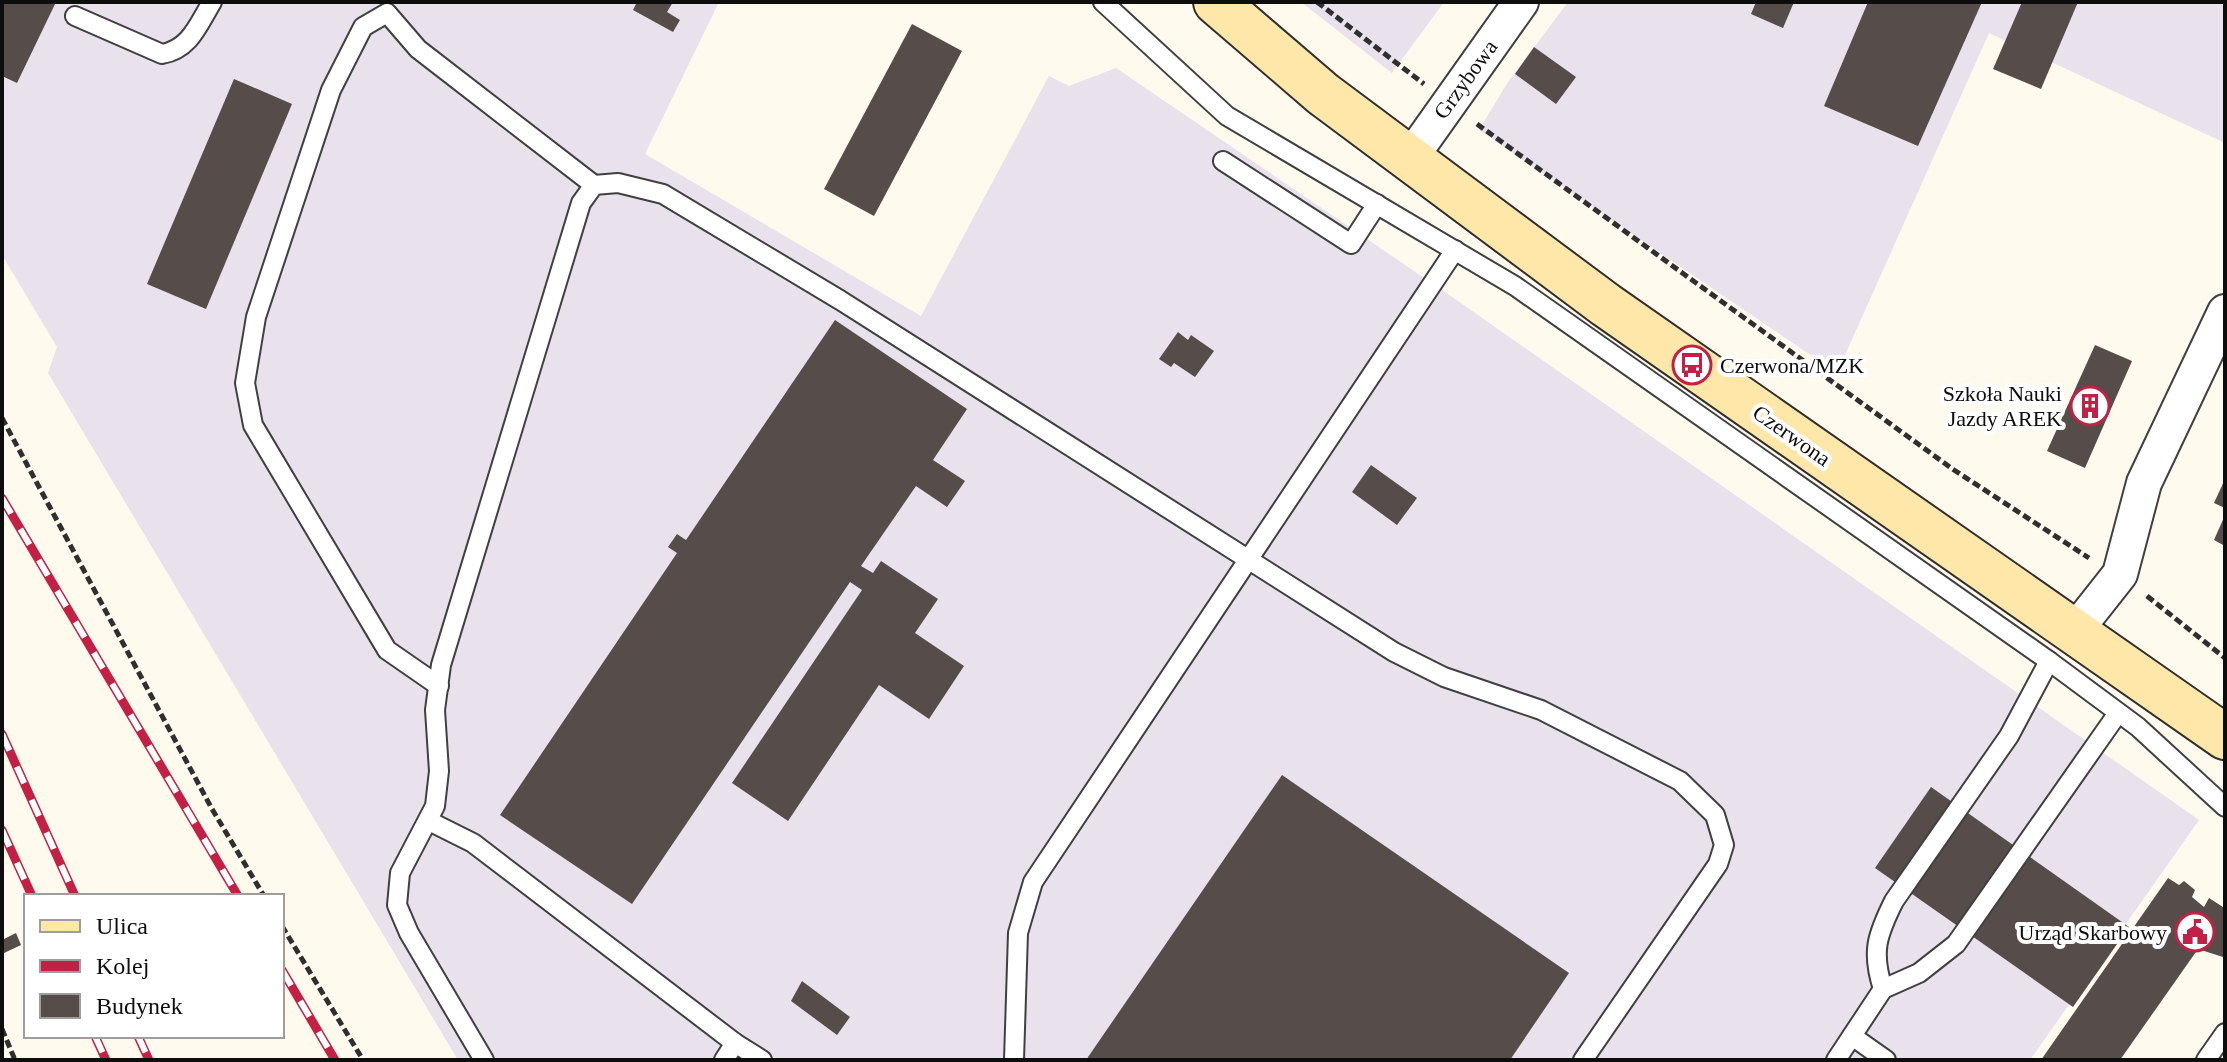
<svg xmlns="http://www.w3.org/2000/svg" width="2227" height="1062" font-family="'Times New Roman',serif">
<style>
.industrial{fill:#e9e1ec}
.building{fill:#564c49}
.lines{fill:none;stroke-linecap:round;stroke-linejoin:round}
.lane-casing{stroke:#404040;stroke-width:22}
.street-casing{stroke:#404040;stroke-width:38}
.secondary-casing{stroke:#2f2f2f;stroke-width:48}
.path{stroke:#2f2f2f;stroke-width:5;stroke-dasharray:8 4;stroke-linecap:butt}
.lane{stroke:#fff;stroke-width:18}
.street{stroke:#fff;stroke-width:34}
.secondary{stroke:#ffe6a9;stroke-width:44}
.rail-casing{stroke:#c22145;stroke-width:9}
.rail{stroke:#fff;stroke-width:6;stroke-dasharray:18;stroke-linecap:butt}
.labels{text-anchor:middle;stroke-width:8;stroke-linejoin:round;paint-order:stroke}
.street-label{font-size:22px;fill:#0d0d0d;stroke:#fff}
.poi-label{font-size:22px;fill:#0d0d0d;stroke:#fff;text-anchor:end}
</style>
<rect width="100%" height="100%" fill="#fff9ee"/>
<g class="industrial">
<polygon points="2,2 719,2 645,154 921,316 1049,76 1069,86 1116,68 1458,301 2199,820 2030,1060 458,1060 48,373 57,347 2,255"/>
<polygon points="1301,2 1444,2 1392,73"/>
<polygon points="1568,2 2225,2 2225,143 1989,33 1837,373 1479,130 1508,82"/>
</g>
<g class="building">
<polygon points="2,2 56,2 17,83 2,76"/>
<polygon points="637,2 673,2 667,12 680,20 673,32 633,10"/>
<polygon points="1756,2 1794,2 1783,28 1751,14"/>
<polygon points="1868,2 1982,2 1918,146 1824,106"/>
<polygon points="2022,2 2078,2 2041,89 1993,69"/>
<polygon points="912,24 962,51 874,216 824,189"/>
<polygon points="1534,47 1576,77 1556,104 1515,74"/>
<polygon points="234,79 292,104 206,309 147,284"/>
<polygon points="835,320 967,409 933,460 965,481 947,507 916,486 861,566 873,573 881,561 938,599 915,633 964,666 929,719 879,685 788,821 732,783 862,590 850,582 632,904 500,815 677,553 668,547 677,534 686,540"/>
<polygon points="1178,332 1188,340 1191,335 1214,351 1195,377 1174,363 1171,367 1159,359"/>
<polygon points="2095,345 2132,361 2085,468 2047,451"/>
<polygon points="1371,465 1417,498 1397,525 1352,492"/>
<polygon points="2225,479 2225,508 2214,503"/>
<polygon points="2225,515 2225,546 2214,540"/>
<polygon points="1282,775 1569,973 1510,1060 1086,1060"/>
<polygon points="1931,787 2129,927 2073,1007 1875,868"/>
<polygon points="2168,878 2179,885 2184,881 2195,890 2192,897 2204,907 2209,898 2223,907 2223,957 2198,949 2120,1060 2041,1060"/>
<polygon points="16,933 21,945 2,954 2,940"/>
<polygon points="802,981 850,1017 837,1035 791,1001"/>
</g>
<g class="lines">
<g class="lane-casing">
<g id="lane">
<polyline points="1103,2 1227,116 1515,286 2049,661 2138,727 2225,807"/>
<path d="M75 16 162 54C190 49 198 25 212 2"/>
<polyline points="1223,161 1351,244 1377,204"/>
<polyline points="439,686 387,650 253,425 245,383 256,317 331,90 363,27 387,13 418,49 594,185"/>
<polyline points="429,821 473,843 735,1043 724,1060"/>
<path d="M1883 989C1871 952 1877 935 1894 901L2009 736 2049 661"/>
<polyline points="1852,1036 1886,1060"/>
<polyline points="735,1043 762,1060"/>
<polyline points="484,1060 409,933 397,905 400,873 435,806 439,771 435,710 441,665 581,203 594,185 618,183 663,194 840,300 1394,652 1444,677 1541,710 1680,781 1715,815 1724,845 1718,864 1583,1060"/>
<polyline points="1014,1060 1018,933 1033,882 1455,250"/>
<polyline points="1836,1060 1883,989 1919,973 1956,944 2118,713"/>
<polyline points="2206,1060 2225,1033"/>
</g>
</g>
<g class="street-casing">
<g id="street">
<polyline points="1411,157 1521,2"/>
<polyline points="2075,631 2120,574 2144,483 2225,312"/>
</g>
</g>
<g class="secondary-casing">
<polyline id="secondary" points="1216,2 1323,94 1606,305 2225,737"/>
</g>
<g class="path">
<polyline points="1317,2 1424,84"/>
<polyline points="1477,124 1954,470 2089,558"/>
<polyline points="2,418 212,809 264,896"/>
<polyline points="2147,596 2225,658"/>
<polyline points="282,926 363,1060"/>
<polyline points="2,1029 15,1060"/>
</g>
<use href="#lane" class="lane"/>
<use href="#street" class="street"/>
<use href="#secondary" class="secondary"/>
<g class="rail-casing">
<g id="rail">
<polyline points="2,498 238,896"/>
<polyline points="2,734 75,896"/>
<polyline points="2,830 32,896"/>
<polyline points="282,970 335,1060"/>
<polyline points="95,1036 106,1060"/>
<polyline points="138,1036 149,1060"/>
</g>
</g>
<use href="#rail" class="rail"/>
</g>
<defs>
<g id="bus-ring" transform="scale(2)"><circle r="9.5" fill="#fff" stroke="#c22145" stroke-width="1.5"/><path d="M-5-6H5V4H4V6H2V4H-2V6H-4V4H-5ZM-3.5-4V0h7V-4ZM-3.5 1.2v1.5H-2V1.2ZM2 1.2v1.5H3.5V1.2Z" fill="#c22145"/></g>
<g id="building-ring" transform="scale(2)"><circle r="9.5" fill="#fff" stroke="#c22145" stroke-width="1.5"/><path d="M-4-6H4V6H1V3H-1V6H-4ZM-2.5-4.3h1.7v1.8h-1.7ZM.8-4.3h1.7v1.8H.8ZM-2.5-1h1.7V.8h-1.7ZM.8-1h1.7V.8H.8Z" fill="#c22145"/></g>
<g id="civic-ring" transform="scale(2)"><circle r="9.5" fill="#fff" stroke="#c22145" stroke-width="1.5"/><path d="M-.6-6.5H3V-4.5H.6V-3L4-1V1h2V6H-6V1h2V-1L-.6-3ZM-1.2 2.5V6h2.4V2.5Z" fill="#c22145"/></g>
</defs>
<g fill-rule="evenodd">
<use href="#bus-ring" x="1692" y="365"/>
<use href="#building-ring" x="2090" y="406"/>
<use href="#civic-ring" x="2195" y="932"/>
</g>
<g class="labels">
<g class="street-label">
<text transform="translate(1465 79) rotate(-54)" y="8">Grzybowa</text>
<text transform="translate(1792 435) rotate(35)" y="8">Czerwona</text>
</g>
<g class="poi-label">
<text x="1720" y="373" text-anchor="start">Czerwona/MZK</text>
<text x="2062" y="401">Szkoła Nauki<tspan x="2062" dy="25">Jazdy AREK</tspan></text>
<text x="2167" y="940">Urząd Skarbowy</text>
</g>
</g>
<rect width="2227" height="1062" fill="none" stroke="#0d0d0d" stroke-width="8"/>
<rect x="24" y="894" width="260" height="144" fill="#ffffff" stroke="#9e9e9e" stroke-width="2"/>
<rect x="40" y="920" width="40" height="12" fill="#ffe6a9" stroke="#9e9e9e" stroke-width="2"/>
<text x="96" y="934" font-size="24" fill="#0d0d0d">Ulica</text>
<rect x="40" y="960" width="40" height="12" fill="#c22145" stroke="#9e9e9e" stroke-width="2"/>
<text x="96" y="974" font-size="24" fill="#0d0d0d">Kolej</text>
<rect x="40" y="994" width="40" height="24" fill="#564c49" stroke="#9e9e9e" stroke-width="2"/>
<text x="96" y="1014" font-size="24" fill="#0d0d0d">Budynek</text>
</svg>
